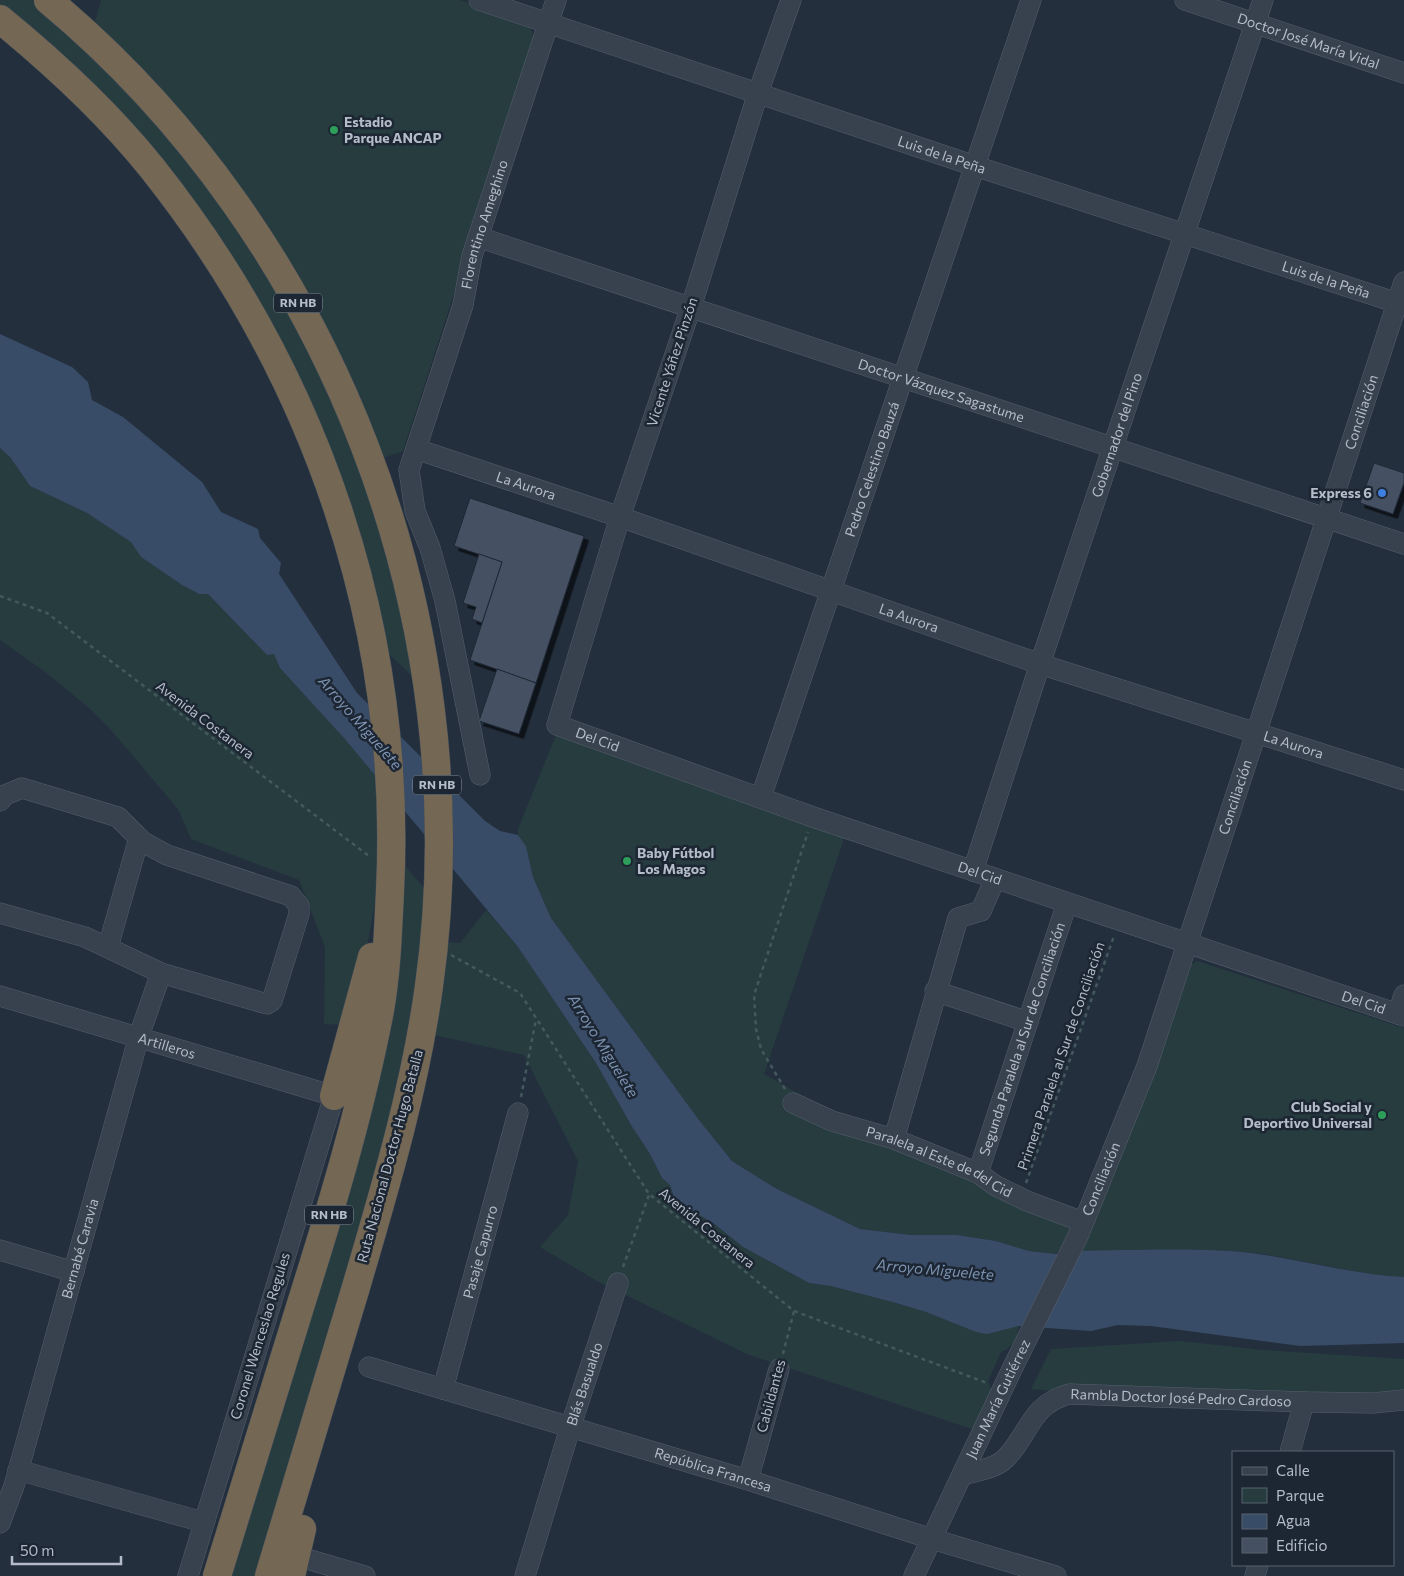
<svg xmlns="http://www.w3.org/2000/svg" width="1404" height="1576" font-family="Commissioner,sans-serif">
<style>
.green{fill:#263c3f}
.water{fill:#394c67}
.building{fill:#455162;stroke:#1f2835;filter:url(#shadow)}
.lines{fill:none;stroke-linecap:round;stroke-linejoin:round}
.minor-casing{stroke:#565f6c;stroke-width:21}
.highway-casing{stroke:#434c59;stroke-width:29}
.path{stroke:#44595c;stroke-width:2.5;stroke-dasharray:4 4;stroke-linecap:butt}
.minor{stroke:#38414e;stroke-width:20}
.highway{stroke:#746855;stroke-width:28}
.leisure-dot{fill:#2e9e5b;stroke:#1d2633;stroke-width:2}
.shop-dot{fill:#3f7fe0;stroke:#1d2633;stroke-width:2}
.labels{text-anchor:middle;stroke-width:5;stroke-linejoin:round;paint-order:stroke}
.shield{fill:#1d2633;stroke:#878f9c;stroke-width:1}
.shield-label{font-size:12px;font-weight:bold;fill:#b4bcc9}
.street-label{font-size:14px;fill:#b4bcc9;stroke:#1d2633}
.poi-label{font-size:14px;font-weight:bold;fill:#b4bcc9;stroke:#1d2633;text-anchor:start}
.water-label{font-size:15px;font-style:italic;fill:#7c92b1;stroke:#1d2633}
</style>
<defs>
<filter id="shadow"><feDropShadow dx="4.5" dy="4.5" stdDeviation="0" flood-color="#0009"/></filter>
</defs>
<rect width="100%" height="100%" fill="#242f3e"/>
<g class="green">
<polygon points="0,0 32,0 83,45 146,110 201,176 297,324 333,398 384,537 415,679 387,652 239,271 0,6"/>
<path d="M101 0H460L522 20C531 27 534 33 535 44L403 451 383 458 230 177 203 141 95 21Z"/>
<polygon points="0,448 10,457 30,486 87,513 132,542 141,557 182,585 199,594 208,594 267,655 274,653 280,668 322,712 376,776 380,830 376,898 360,984 348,1025 324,1024 325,947 299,880 191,839 178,809 110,729 89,708 48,674 0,640"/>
<polygon points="556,735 846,833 764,1074 872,1135 1073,1224 1069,1237 1056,1254 1029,1251 996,1241 957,1235 911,1235 860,1229 777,1189 732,1161 699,1120 551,918 533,877 526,846 518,835 518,829"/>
<path d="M405 866 425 889C421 977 405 1064 383 1149L255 1576H231L396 967Z"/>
<path d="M486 910 518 947 596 1063 631 1125 650 1154 662 1178 670 1185 675 1200 713 1223 743 1247 809 1283 831 1286 896 1303 926 1312 976 1332 1019 1326C1017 1339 1014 1347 1001 1352L988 1381 993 1394 975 1430 747 1354 597 1281 540 1247 568 1215 578 1161 524 1055 434 1035 445 942 460 943Z"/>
<path d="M1197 961 1404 1028V1277C1345 1274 1289 1254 1230 1251 1179 1248 1128 1251 1077 1251L1088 1238 1190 965Z"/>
<polygon points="1179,1341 1264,1350 1404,1359 1404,1408 1280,1409 1031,1389 1051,1349"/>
</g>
<path class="water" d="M0 334 72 367 88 382 92 400 123 417 202 482 221 512 258 529 260 538 281 563 279 574 357 693 485 821 500 831 518 835 526 846 533 877 551 918 699 1120 732 1161 777 1189 860 1229 911 1235H957L996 1241 1029 1251 1056 1254 1077 1251C1128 1250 1179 1248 1230 1251 1289 1255 1345 1274 1404 1277V1343L1300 1346 1151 1326 1118 1325 1091 1331 1019 1326 987 1334 976 1332 926 1312 896 1303 831 1286 809 1283 743 1247 713 1223 675 1201 670 1185 662 1178 650 1154 631 1125 596 1063 518 947 344 738 280 668 274 654 267 655 208 594H199L182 585 141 557 131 542 87 513 30 486 10 457 0 448Z"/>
<g class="building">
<polygon points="1374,463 1404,473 1404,483 1393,514 1360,503"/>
<polygon points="470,498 584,536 536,683 470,660 502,562 454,546"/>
<polygon points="479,554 502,562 482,623 472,619 476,607 463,603"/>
<polygon points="497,669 536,683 519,734 479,721"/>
</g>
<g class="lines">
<g class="minor-casing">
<g id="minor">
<path id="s1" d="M479 0 975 166 1404 305"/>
<path id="s2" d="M791 0 758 93 691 307 620 517 557 725 813 817 1404 1016"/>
<path id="s3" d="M1185 0 1404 73"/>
<path id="s4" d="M478 237 1404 544"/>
<path id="s5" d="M416 449 620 517 1040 664 1404 780"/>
<path id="s6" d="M480 775 445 601 430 548 415 511 409 470 463 305 472 256 556 0"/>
<path id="s7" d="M761 797 1031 0"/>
<polyline points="0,801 5,795 22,788 118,817 143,842 167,855 291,896 299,906 299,914 272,1001 267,1004 161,973 85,937 0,913"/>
<path id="s8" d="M973 871 1040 664 1263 0"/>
<polyline points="108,947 139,838"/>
<polyline points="935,991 1028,1022"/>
<path id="s9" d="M0 996 334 1096 188 1576"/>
<polyline points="1398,1014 1404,995"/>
<path id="s10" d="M793 1103 832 1121 894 1139 978 1173 996 1186 1027 1201 1083 1222"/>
<polyline points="894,1139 958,918 981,911 995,879"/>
<path id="s11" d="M978 1173 1067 903"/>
<polyline points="0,1250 74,1272"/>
<path id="s12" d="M369 1367 748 1480 932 1539 1056 1576"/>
<path id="s13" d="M443 1389 518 1113"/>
<polyline points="1290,1452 1304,1402"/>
<polyline points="18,1470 203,1522"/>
<path id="s14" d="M962 1475C976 1471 995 1469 1006 1458 1030 1433 1030 1405 1069 1394L1304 1402 1373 1403 1404 1400"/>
<polyline points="748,1480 779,1369"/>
<path id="s15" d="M0 1523 14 1486 139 1036 161 973"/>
<polyline points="307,1559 365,1576"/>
<path id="s16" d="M525 1576 570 1428 618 1283"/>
<path id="s17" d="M914 1576 1013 1367 1078 1236 1147 1066 1404 282"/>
<polyline points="1255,1576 1258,1565"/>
</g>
</g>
<g class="highway-casing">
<g id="highway">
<path d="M48 0C332 236 480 621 429 986 415 1089 385 1188 356 1287 327 1383 298 1480 269 1576"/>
<path d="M0 19C55 64 108 113 152 168 316 374 403 627 390 891 388 930 387 970 380 1010 361 1110 331 1209 300 1307 272 1396 245 1486 217 1576"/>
<polyline points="334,1096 372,957"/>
<polyline points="291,1576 302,1529"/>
</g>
</g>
<g class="path">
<polyline points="0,596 47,613 369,856"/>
<polyline points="451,955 520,993 649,1194 794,1311 987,1383"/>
<polyline points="785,1089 761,1049 756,1029 754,995 808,832"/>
<polyline points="521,1097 536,1019"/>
<polyline points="1026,1183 1114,936"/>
<polyline points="623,1267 649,1195"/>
<polyline points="783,1354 794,1311"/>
</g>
<use href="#minor" class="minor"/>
<use href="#highway" class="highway"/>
</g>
<g class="leisure-dot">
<circle cx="334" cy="130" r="5"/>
<circle cx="627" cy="861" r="5"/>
<circle cx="1382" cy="1115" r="5"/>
</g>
<circle class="shop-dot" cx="1382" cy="493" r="5"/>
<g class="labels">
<g class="shield">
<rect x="274" y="293.5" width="48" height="19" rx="4"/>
<rect x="413" y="775.5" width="48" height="19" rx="4"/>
<rect x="305" y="1205.5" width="48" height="19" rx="4"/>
</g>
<g class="shield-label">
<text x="298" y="307">RN HB</text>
<text x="437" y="789">RN HB</text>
<text x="329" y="1219">RN HB</text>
</g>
<g class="street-label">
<text dy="5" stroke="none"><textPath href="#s3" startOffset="130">Doctor José María Vidal</textPath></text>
<text dy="5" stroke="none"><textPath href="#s1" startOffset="488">Luis de la Peña</textPath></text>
<text dy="5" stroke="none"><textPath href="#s6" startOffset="571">Florentino Ameghino</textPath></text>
<text dy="5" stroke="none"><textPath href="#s1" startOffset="892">Luis de la Peña</textPath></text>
<text transform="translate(672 362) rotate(-72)" y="5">Vicente Yáñez Pinzón</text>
<text dy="5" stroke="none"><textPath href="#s4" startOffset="488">Doctor Vázquez Sagastume</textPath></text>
<text dy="5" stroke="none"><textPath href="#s17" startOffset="1249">Conciliación</textPath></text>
<text dy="5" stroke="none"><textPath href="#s8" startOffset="459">Gobernador del Pino</textPath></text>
<text dy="5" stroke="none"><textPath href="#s7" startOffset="346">Pedro Celestino Bauzá</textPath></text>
<text dy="5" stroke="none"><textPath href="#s5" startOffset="116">La Aurora</textPath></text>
<text dy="5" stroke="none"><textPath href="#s5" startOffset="521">La Aurora</textPath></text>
<text transform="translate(205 720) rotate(37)" y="5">Avenida Costanera</text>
<text dy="5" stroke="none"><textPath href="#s2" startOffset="805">Del Cid</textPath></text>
<text dy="5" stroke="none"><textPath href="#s5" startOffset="926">La Aurora</textPath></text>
<text dy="5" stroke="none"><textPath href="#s17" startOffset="844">Conciliación</textPath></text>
<text dy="5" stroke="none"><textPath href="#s2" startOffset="1210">Del Cid</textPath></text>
<text dy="5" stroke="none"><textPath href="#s2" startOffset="1615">Del Cid</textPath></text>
<text dy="5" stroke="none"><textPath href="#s11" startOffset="141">Segunda Paralela al Sur de Conciliación</textPath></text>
<text dy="5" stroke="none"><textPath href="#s9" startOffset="174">Artilleros</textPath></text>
<text transform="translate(1061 1056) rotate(-71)" y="5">Primera Paralela al Sur de Conciliación</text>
<text transform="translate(390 1156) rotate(-75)" y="5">Ruta Nacional Doctor Hugo Batalla</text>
<text dy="5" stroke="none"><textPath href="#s10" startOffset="158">Paralela al Este de del Cid</textPath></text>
<text dy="5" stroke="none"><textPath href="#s17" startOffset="439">Conciliación</textPath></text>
<text transform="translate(707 1228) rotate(39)" y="5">Avenida Costanera</text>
<text dy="5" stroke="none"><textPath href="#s15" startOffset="286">Bernabé Caravia</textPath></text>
<text dy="5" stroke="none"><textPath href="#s13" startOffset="142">Pasaje Capurro</textPath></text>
<text transform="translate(260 1336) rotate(-73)" y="5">Coronel Wenceslao Regules</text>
<text dy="5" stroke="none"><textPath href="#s16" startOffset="201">Blás Basualdo</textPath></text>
<text transform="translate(771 1396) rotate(-75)" y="5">Cabildantes</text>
<text dy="5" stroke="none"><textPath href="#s17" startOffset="196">Juan María Gutiérrez</textPath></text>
<text dy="5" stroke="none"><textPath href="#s14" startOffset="252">Rambla Doctor José Pedro Cardoso</textPath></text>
<text dy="5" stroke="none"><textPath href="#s12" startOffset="359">República Francesa</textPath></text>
</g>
<g class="poi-label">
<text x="344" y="127">Estadio<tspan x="344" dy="16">Parque ANCAP</tspan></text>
<text x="1372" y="498" text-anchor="end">Express 6</text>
<text x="637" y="858">Baby Fútbol<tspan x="637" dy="16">Los Magos</tspan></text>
<text x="1372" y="1112" text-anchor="end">Club Social y<tspan x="1372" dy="16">Deportivo Universal</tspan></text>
</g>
<g class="water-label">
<text transform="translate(360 723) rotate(49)" y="5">Arroyo Miguelete</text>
<text transform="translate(603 1046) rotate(58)" y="5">Arroyo Miguelete</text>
<text transform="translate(935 1270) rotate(5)" y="5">Arroyo Miguelete</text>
</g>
</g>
<rect x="1232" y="1451" width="162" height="115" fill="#1d2633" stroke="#59626f"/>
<rect x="1242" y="1467" width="25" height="8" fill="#38414e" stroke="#59626f"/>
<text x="1276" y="1476" font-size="15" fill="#b4bcc9">Calle</text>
<rect x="1242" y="1488" width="25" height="15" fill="#263c3f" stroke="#59626f"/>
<text x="1276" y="1501" font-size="15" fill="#b4bcc9">Parque</text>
<rect x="1242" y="1514" width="25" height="15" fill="#394c67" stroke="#59626f"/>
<text x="1276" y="1526" font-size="15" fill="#b4bcc9">Agua</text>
<rect x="1242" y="1538" width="25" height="15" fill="#455162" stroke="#59626f"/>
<text x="1276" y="1551" font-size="15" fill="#b4bcc9">Edificio</text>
<path d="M12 1556v8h109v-8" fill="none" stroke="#b4bcc9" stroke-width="2.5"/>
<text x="20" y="1556" font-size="15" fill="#b4bcc9" stroke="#1d2633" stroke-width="4" paint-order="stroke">50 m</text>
</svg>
